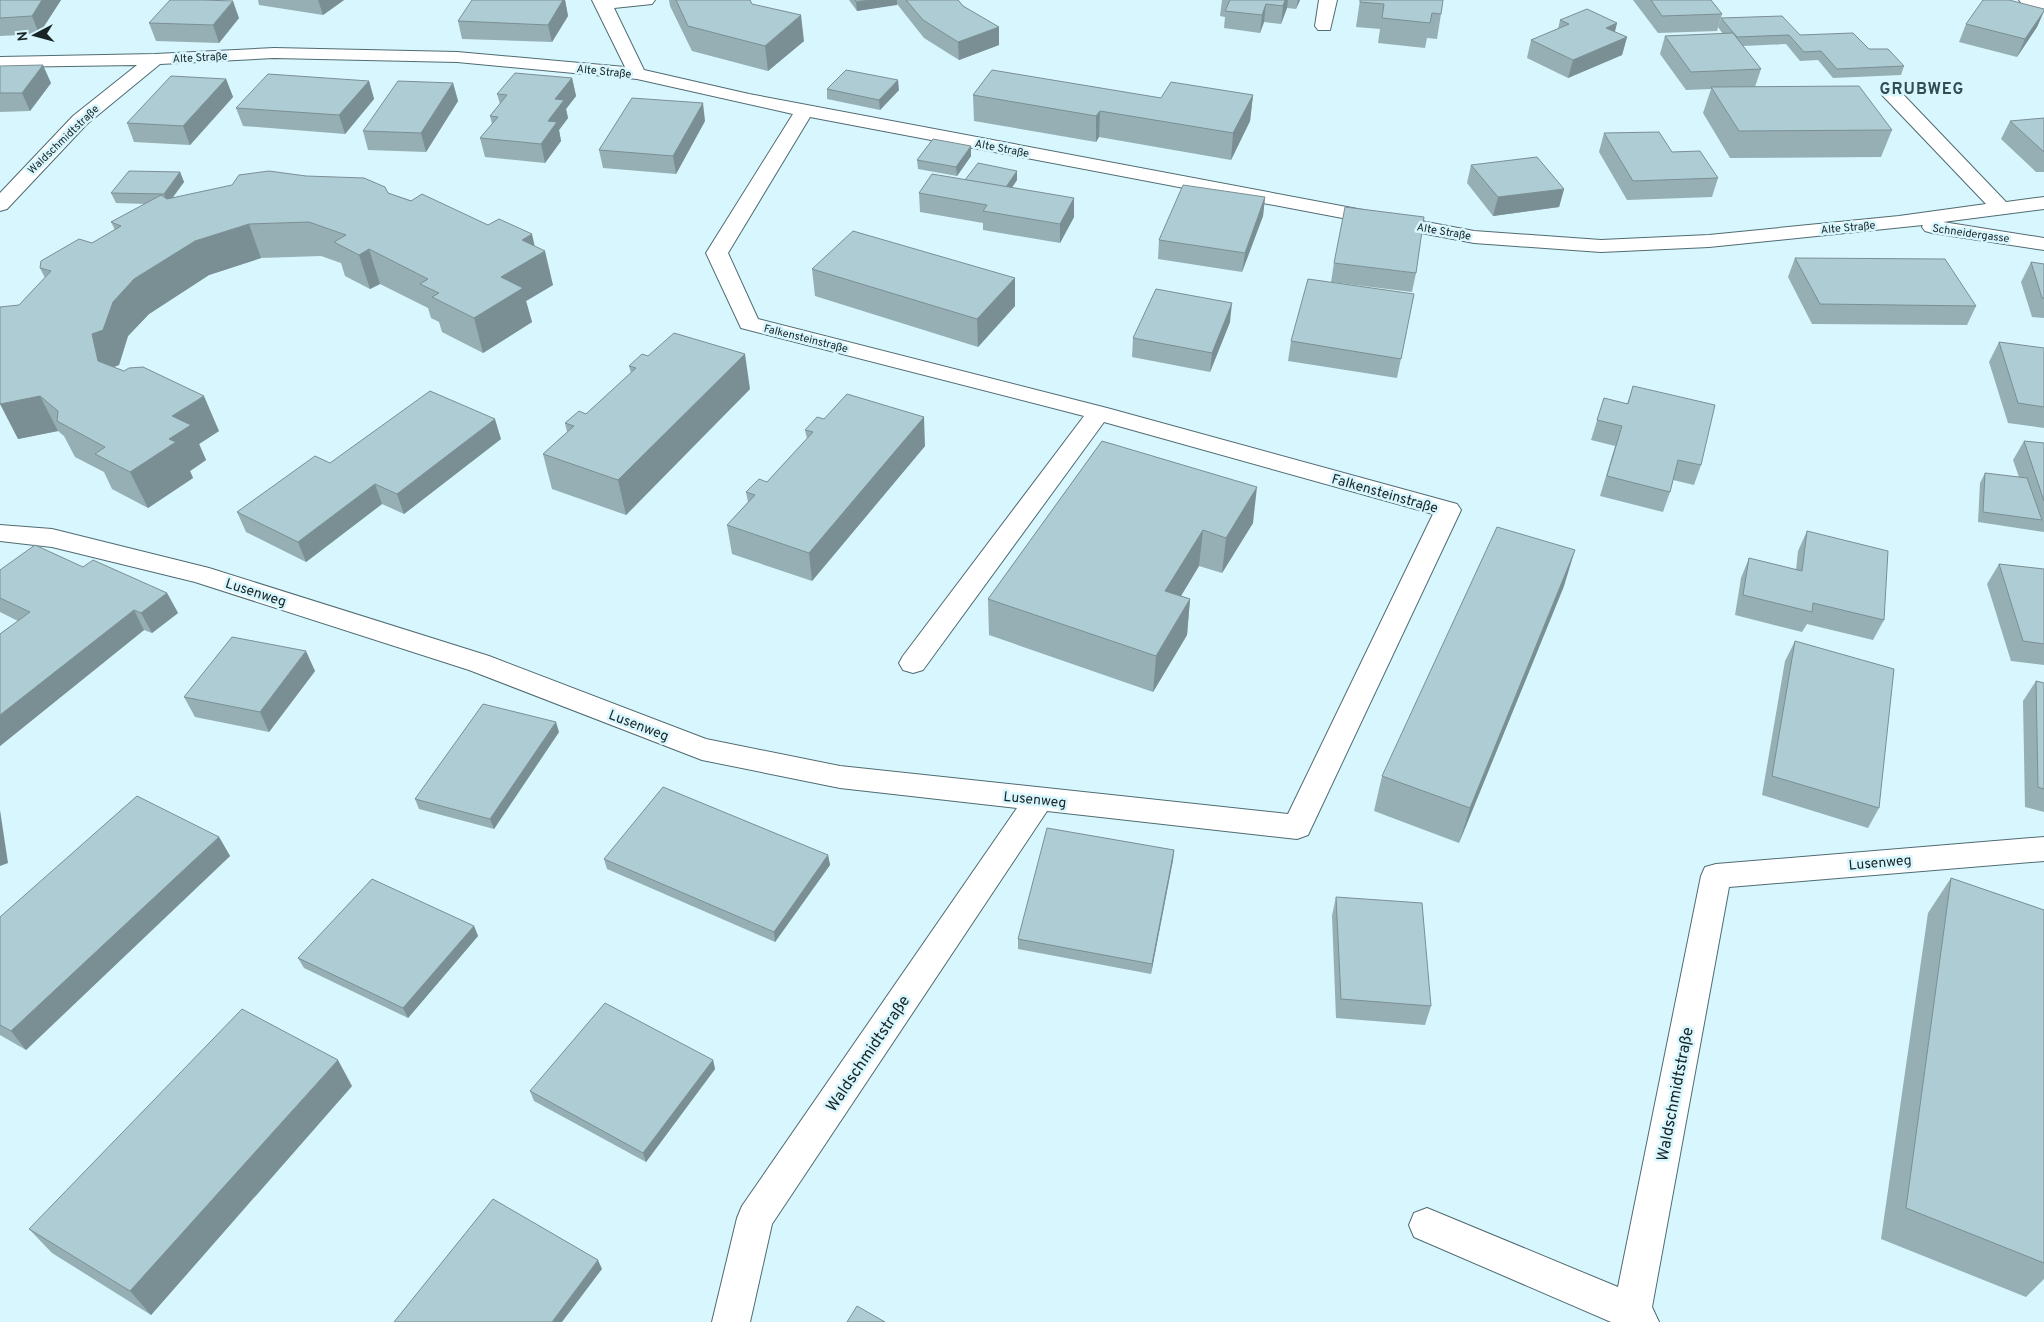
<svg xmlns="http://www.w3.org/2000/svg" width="2044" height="1322" font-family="Overpass,sans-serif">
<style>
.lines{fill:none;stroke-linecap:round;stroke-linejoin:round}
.minor-casing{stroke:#506b72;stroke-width:2}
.minor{fill:#fff;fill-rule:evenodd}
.wall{fill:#96afb5}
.shaded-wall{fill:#7a8f94}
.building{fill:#aeccd3;stroke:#7a8f94}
.labels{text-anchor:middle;stroke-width:5;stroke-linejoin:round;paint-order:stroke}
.far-street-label{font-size:11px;fill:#192427;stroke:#d7f6fd}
.street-label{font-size:14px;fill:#192427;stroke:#d7f6fd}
.far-district-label{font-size:16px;font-weight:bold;letter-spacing:1px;fill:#324c52;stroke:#d7f6fd}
.near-street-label{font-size:16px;fill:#192427;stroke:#d7f6fd}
</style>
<rect width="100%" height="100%" fill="#d7f6fd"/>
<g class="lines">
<g class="minor-casing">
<g id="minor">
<polygon points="592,0 655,0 652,4 614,8 644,70 749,94 1474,231 1601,240 1709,235 1899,216 1986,204 1882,95 1880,91 1882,87 1896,87 2006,202 2044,197 2044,209 1943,222 2044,238 2044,250 1932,233 1925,231 1922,227 1923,225 1709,247 1601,252 1474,243 810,117 728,253 758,319 1107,408 1457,504 1461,510 1308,835 1297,839 1047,811 772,1224 750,1322 712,1322 737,1218 742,1206 1017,808 840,788 702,760 469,670 195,582 52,547 0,541 0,525 52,529 209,568 489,656 706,739 840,766 1288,814 1433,514 1104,422 923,670 913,673 903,670 899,663 903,656 1084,416 741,328 706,253 793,114 637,79 457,62 274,58 160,64 87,124 7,209 0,211 0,193 73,116 137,65 0,67 0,57 155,54 274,48 457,52 625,67"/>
<polygon points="1319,0 1337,0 1330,30 1318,30 1315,26"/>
<polygon points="2019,0 2044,0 2044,9 2022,4"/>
<polygon points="2044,837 2044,861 1729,887 1652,1307 1659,1322 1611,1322 1414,1237 1409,1225 1414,1213 1427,1208 1618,1287 1701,876 1705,867 1716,864"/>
</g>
</g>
<use href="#minor" class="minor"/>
</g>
<g class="wall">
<polygon points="0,0 61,0 39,34 0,36"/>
<polygon points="258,0 344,0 323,15 259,5"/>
<polygon points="472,0 565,0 568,16 552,42 462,39 458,21"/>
<polygon points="669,0 750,0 752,4 804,41 768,71 692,51 670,6"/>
<polygon points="849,0 958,0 999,45 959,60 924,38 897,4 857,11"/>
<polygon points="1222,0 1300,0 1296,9 1287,8 1281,24 1264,22 1260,33 1224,28 1225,17 1220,16"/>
<polygon points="1360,0 1441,14 1437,39 1427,38 1425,48 1378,43 1380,29 1356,27"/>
<polygon points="1633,0 1711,0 1722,14 1717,31 1658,33"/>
<polygon points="2044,9 2044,11 2037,27 2017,57 1959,42 1966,24"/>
<polygon points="239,18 219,43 156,41 149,23"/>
<polygon points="1721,18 1869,49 1904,66 1901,75 1833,78 1818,60 1800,61 1786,44 1743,46 1761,69 1755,87 1892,130 1881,157 1730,158 1703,113 1711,89 1686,90 1660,54 1665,36 1723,34 1718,27"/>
<polygon points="1560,20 1617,23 1615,32 1627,37 1622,55 1568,78 1527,58 1531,40 1558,29"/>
<polygon points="0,66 51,83 30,111 0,112"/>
<polygon points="572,78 576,96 566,109 568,118 559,130 561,141 545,163 485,157 480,138 492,124 490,116 500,104 497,94"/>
<polygon points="226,79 233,97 190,145 134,142 127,123"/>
<polygon points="369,81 374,99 345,134 243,126 236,108"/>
<polygon points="453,83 458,101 426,152 368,150 363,131"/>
<polygon points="827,89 899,90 880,110 827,99"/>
<polygon points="973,95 1161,98 1253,95 1250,121 1231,160 1099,137 1096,142 974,121"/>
<polygon points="2044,118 2044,172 2036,172 2001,139 2010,121"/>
<polygon points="705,121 676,174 603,168 599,150"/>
<polygon points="1604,133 1672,152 1718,178 1712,197 1627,200 1599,152"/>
<polygon points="971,156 957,176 918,169 917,160"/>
<polygon points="1471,165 1564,189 1559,207 1493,216 1467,183"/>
<polygon points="180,172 184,182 172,198 388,193 488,225 534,246 553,285 526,301 532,322 483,353 442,332 439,322 431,318 428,308 380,284 370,289 345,276 341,263 321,256 261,258 209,275 149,314 128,336 119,365 113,367 219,431 199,444 206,460 190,471 193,478 148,508 112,489 104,472 75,457 64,436 58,431 18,439 19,305 45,278 40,268 92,243 115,230 111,222 146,204 116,203 111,193"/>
<polygon points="965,180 1017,180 1012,188 1074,217 1060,243 983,230 983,223 920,212 919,193"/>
<polygon points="1265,197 1263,216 1242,272 1158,259 1159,240"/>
<polygon points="1795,258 1976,306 1967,325 1812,324 1788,277"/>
<polygon points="2031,262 2044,264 2044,318 2032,317 2021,282"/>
<polygon points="1334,263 1416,273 1412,292 1331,282"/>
<polygon points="812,269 1015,278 1015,306 978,347 815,296"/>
<polygon points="1414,294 1397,378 1288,361 1291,341"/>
<polygon points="1230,322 1210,372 1132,357 1133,338"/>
<polygon points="1999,342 2044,348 2044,428 2008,423 1989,362"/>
<polygon points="629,366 750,389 626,515 552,489 543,454 567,432 565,423 586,414 631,373"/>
<polygon points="1633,386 1701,465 1694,485 1673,480 1670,492 1663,512 1600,496 1615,446 1591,440 1604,398 1627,404"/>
<polygon points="824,419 925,446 812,581 732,554 727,525 748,502 746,492 767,482 807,439 805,430"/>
<polygon points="501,439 404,514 382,504 306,562 246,532 237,512 330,463"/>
<polygon points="1102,441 1253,523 1222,573 1199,566 1181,596 1190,599 1187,635 1153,692 989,635 988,599"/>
<polygon points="2024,441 2044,443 2044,532 1978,522 1980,483 1985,473 2019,477 2013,460"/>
<polygon points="1807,531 1884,620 1873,640 1807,624 1802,632 1735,615 1741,578 1749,558 1796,570 1798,551"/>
<polygon points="1999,564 2044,569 2044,665 2011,661 1987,584"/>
<polygon points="83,567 167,593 178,613 152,633 144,630 0,746 0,634 18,621 0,612 0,570"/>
<polygon points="1564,586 1459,843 1374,811 1382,776"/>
<polygon points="1795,641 1879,808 1868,828 1762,795 1785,661"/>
<polygon points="315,671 269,732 195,717 184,697"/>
<polygon points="2036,681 2044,683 2044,812 2025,807 2023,701"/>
<polygon points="559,732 494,829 419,809 415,799"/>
<polygon points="219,837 230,856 26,1050 0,1035 0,917"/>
<polygon points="1174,850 1173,860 1151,974 1018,949 1018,939"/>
<polygon points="828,855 830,865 775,942 607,869 604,859"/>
<polygon points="1951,878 2044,910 2044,1279 2026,1297 1881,1239 1928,913"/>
<polygon points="1336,897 1431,1006 1425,1025 1336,1018 1332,916"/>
<polygon points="474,926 478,936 408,1018 304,968 298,958"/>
<polygon points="713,1060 715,1069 646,1162 534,1101 530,1091"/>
<polygon points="352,1086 151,1315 52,1253 29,1229"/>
</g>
<g class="shaded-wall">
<polygon points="42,0 61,0 39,34 32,16"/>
<polygon points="318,0 344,0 323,15"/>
<polygon points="563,0 565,0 568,16 552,42 548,25"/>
<polygon points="871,0 897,0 897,5 857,11 856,2"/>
<polygon points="1285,0 1288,0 1287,8 1281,24 1283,6"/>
<polygon points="1298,0 1300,0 1296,9"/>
<polygon points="233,1 239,18 219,43 213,25"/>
<polygon points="1266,4 1264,22 1260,33 1262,15"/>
<polygon points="2044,11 2037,27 2017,57 2025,39"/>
<polygon points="801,15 804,41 768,71 765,46"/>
<polygon points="1617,23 1612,41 1606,28"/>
<polygon points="999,27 999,45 959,60 958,42"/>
<polygon points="1627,37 1622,55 1568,78 1573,60"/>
<polygon points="43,65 51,83 30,111 22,93"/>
<polygon points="572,78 576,96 566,109 568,118 559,130 561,141 545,163 541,144 555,99"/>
<polygon points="226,79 233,97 190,145 183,126"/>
<polygon points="898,80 899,90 880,110 879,100"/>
<polygon points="369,81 374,99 345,134 339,115"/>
<polygon points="453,83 458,101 426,152 421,133"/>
<polygon points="1253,95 1250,121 1231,160 1233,133"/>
<polygon points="703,103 705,121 676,174 673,156"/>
<polygon points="1100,111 1099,137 1096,142 1096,116"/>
<polygon points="971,146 971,156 957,176 956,167"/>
<polygon points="1017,171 1017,180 1002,201 1002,192"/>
<polygon points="180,172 184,182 168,204 164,194"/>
<polygon points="1564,189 1559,207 1493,216 1498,197"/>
<polygon points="1265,197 1263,216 1242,272 1245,253"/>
<polygon points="1074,198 1074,217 1060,243 1060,224"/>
<polygon points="249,224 261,258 209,275 149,314 128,336 119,365 109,369 98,361 92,334 113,302 134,279 195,241"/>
<polygon points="532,234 537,256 545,251 553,285 526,301 532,322 483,353 474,318 501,277 522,240"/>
<polygon points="369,249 380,284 370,289 359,255"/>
<polygon points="1015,278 1015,306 978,347 977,319"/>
<polygon points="1232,303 1230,322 1210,372 1212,353"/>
<polygon points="745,354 750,389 626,515 618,480"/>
<polygon points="40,396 58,431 18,439 0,404"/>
<polygon points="204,396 219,431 199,444 206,460 190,471 193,478 148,508 130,472 169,439 172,416"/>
<polygon points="924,417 925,446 812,581 809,553"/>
<polygon points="495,419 501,439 404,514 397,494"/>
<polygon points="375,484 382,504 306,562 298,542"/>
<polygon points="1257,487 1253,523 1222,573 1226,538"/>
<polygon points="1203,530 1199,566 1162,627 1165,591"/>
<polygon points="1575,550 1564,586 1459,843 1470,808"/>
<polygon points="167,593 178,613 152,633 141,613"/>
<polygon points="1190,599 1187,635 1153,692 1156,656"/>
<polygon points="134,610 144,630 0,746 0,715"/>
<polygon points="306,651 315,671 269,732 260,712"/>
<polygon points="556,722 559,732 494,829 490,819"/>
<polygon points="0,810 8,863 0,866"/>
<polygon points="219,837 230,856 26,1050 11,1031"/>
<polygon points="1174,850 1173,860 1151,974 1152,964"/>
<polygon points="828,855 830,865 775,942 774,932"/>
<polygon points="474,926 478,936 408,1018 403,1008"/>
<polygon points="338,1060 352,1086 151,1315 130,1291"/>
<polygon points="713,1060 715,1069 646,1162 643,1153"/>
<polygon points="598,1260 602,1269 562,1322 552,1322"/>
</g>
<g class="building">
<polygon points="0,0 42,0 32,16 0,18"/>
<polygon points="170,0 203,0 233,1 213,25 149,23"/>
<polygon points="472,0 563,0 548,25 458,21"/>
<polygon points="676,0 750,0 752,4 801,15 765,46 688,26"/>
<polygon points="855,0 871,0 856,2"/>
<polygon points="906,0 958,0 963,6 999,27 958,42 923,20"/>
<polygon points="1230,0 1285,0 1283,6 1266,4 1262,15 1225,11"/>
<polygon points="1360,0 1443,0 1441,14 1432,13 1430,23 1382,18 1384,4 1360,2"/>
<polygon points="1651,0 1711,0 1722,14 1662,16"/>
<polygon points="1983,0 2009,0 2044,9 2044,11 2025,39 1966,24"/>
<polygon points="1587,9 1617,23 1606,28 1627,37 1573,60 1531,40 1569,24 1560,20"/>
<polygon points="1782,16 1800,35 1853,33 1869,49 1888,49 1904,66 1837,69 1821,51 1804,52 1789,35 1737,37 1721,18"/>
<polygon points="1733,33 1761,69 1691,72 1665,36"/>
<polygon points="43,65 22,93 0,93 0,66"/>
<polygon points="846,70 898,80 879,100 827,89"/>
<polygon points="992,70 1161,98 1171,82 1253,95 1233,133 1100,111 1096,116 973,95"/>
<polygon points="515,73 572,78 555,99 564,100 548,121 557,122 541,144 480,138 498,117 490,116 507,95 497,94"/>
<polygon points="268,74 369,81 339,115 236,108"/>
<polygon points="171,76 226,79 183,126 127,123"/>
<polygon points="398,81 453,83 421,133 363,131"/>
<polygon points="1859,86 1892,130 1739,131 1711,87"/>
<polygon points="632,98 703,103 673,156 599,150"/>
<polygon points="2044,118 2044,152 2010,121"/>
<polygon points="1659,132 1672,152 1700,151 1718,178 1633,181 1604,133"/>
<polygon points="933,139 971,146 956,167 917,160"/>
<polygon points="1537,157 1564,189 1498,197 1471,165"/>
<polygon points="978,163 1017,171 1006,187 965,180"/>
<polygon points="129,171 180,172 164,194 111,193"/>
<polygon points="269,171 306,176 364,178 385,187 388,193 411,201 422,194 488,225 499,219 532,234 522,240 545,251 501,277 523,288 474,318 432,297 439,293 420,284 428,279 369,249 359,255 334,242 346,235 309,222 249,224 195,241 134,279 113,302 103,330 92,334 98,361 124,371 129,368 143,367 204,396 172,416 191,425 169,439 176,442 130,472 95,454 105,447 57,421 58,411 40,396 0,404 0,307 19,305 51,271 40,268 41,261 79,239 92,243 121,226 111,222 161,195 167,199 232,185 239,175"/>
<polygon points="932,174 1074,198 1060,224 983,211 987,205 919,193"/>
<polygon points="1183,185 1265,197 1245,253 1159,240"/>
<polygon points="1345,207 1424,217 1416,273 1334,263"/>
<polygon points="853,231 1015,278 977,319 812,269"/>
<polygon points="1795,258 1945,259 1976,306 1820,304"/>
<polygon points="2031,262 2044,264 2044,298 2042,298"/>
<polygon points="1308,279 1414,294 1401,359 1291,341"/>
<polygon points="1156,289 1232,303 1212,353 1133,338"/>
<polygon points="674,333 745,354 618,480 543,454 574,426 565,423 579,411 586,414 636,368 629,366 642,354 648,356"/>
<polygon points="1999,342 2044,348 2044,407 2018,403"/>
<polygon points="1633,386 1715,405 1701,465 1678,460 1670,492 1607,476 1622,426 1597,420 1604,398 1628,404"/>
<polygon points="430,391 495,419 397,494 375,484 298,542 237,512 315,456 330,463"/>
<polygon points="847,394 924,417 809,553 727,525 755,495 746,492 759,479 767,482 813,432 805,430 817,417 824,419"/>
<polygon points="1102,441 1257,487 1226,538 1203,530 1165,591 1190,599 1156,656 988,599"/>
<polygon points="2024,441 2044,443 2044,501"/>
<polygon points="1985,473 2027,478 2042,520 1983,512"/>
<polygon points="1497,527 1575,550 1470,808 1382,776"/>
<polygon points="1807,531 1888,551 1884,620 1813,603 1812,612 1743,595 1749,558 1802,571"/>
<polygon points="35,545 83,567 93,560 167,593 141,613 134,610 0,715 0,634 30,612 0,598 0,570"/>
<polygon points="1999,564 2044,569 2044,644 2023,641"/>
<polygon points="232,637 306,651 260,712 184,697"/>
<polygon points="1795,641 1894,669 1879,808 1772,776"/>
<polygon points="2036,681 2044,683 2044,789 2038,787"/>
<polygon points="483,704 556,722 490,819 415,799"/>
<polygon points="663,787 828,855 774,932 604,859"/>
<polygon points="137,796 219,837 11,1031 0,1025 0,917"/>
<polygon points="1047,828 1174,850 1152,964 1018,939"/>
<polygon points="1951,878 2044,910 2044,1263 1906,1208"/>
<polygon points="372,879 474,926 403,1008 298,958"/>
<polygon points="1336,897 1422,903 1431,1006 1341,999"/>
<polygon points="605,1003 713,1060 643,1153 530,1091"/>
<polygon points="242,1009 338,1060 130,1291 29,1229"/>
<polygon points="493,1199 598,1260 552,1322 394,1322"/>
<polygon points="857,1306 885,1322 847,1322"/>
</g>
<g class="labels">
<g class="far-street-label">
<text transform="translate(200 57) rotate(-3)" y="4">Alte Straße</text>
<text transform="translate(604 71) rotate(6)" y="4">Alte Straße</text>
<text transform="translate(63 139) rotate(-44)" y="4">Waldschmidtstraße</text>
<text transform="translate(1002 148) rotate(11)" y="4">Alte Straße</text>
<text transform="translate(1848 227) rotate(-5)" y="4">Alte Straße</text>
<text transform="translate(1444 231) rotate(10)" y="4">Alte Straße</text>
<text transform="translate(1971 233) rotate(8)" y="4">Schneidergasse</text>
<text transform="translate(806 338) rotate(14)" y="4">Falkensteinstraße</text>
</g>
<g class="street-label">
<text transform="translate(1385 493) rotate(16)" y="5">Falkensteinstraße</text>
<text transform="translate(256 592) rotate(18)" y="5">Lusenweg</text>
<text transform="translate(639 725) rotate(21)" y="5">Lusenweg</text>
<text transform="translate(1035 799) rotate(6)" y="5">Lusenweg</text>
<text transform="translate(1880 862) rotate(-5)" y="5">Lusenweg</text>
</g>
<g class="far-district-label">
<text x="1922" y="94">GRUBWEG</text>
</g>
<g class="near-street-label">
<text transform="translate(867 1053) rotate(-56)" y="6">Waldschmidtstraße</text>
<text transform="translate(1674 1094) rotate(-79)" y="6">Waldschmidtstraße</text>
</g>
</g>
<g transform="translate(35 35) rotate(264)" stroke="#d7f6fd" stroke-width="4" paint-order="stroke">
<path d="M0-4L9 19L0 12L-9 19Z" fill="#192427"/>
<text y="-8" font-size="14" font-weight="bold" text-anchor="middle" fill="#192427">N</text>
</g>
</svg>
